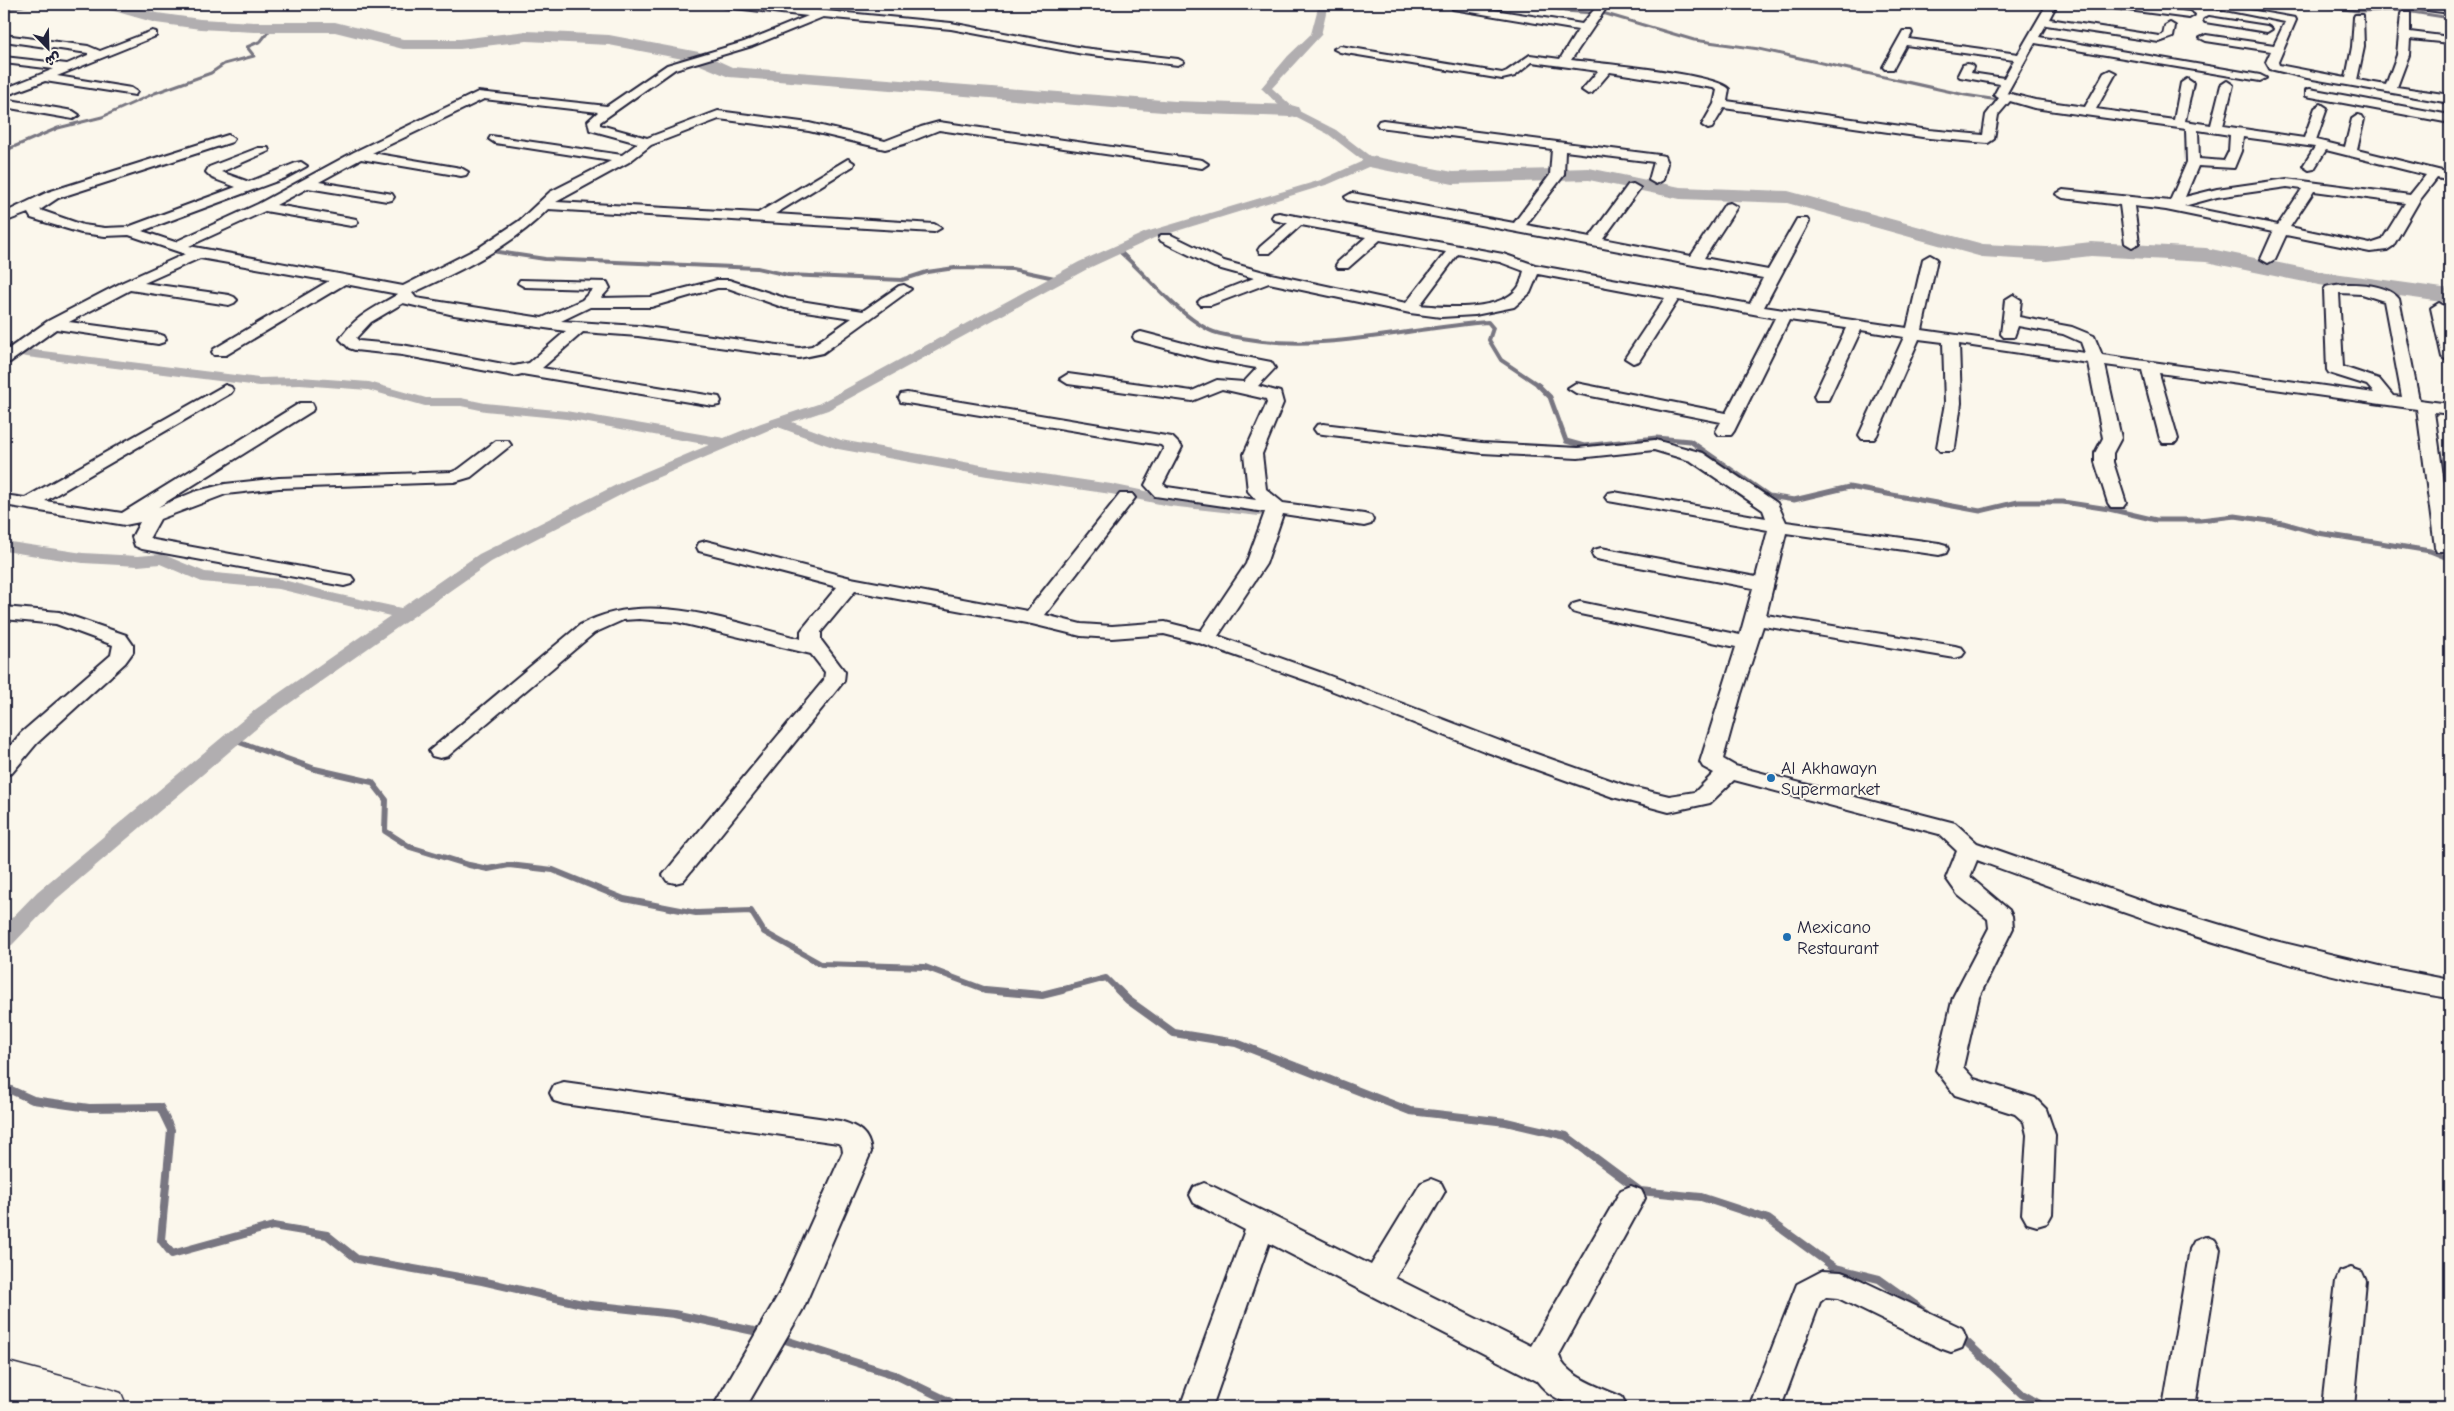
<svg xmlns="http://www.w3.org/2000/svg" width="2454" height="1411" font-family="'Comic Neue','Playpen Sans Arabic',sans-serif">
<style>
.lines{fill:none;stroke-linecap:round;stroke-linejoin:round}
.stream-far4{stroke:#787681;stroke-width:3}
.stream-far3{stroke:#787681;stroke-width:4}
.stream-far2{stroke:#787681;stroke-width:5}
.stream-far1{stroke:#787681;stroke-width:6}
.stream{stroke:#787681;stroke-width:8}
.canal{fill:#b1aeb0;fill-rule:evenodd}
.river{fill:#b1aeb0;fill-rule:evenodd}
.minor-casing{stroke:#22223b;stroke-width:4}
.major-casing{stroke:#22223b;stroke-width:3}
.minor{fill:#fbf7ec;fill-rule:evenodd}
.major{fill:#fbf7ec;fill-rule:evenodd}
.poi-dot{fill:#1f6fb2;stroke:#fbf7ec;stroke-width:2}
.labels{text-anchor:middle;stroke-width:4;stroke-linejoin:round;paint-order:stroke}
.poi-label{font-size:18px;fill:#22223b;stroke:#fbf7ec;text-anchor:start}
</style>
<rect width="100%" height="100%" fill="#fbf7ec"/>
<filter id="ink" filterUnits="userSpaceOnUse"><feTurbulence type="fractalNoise" baseFrequency=".02" numOctaves="2"/><feDisplacementMap in="SourceGraphic" scale="10" xChannelSelector="R" yChannelSelector="G"/><feConvolveMatrix kernelMatrix="1 2 1 2 8 2 1 2 1" color-interpolation-filters="sRGB"/></filter>
<g filter="url(#ink)">
<g class="lines">
<g class="stream-far4">
<polyline points="1542,4 1565,11 1606,14 1694,40 1759,49 1965,95 1998,100"/>
<polyline points="2307,4 2358,11 2400,10 2450,18"/>
<polyline points="4,151 58,128 102,117 155,93 211,73 224,64 254,56 247,47 261,41 272,27"/>
</g>
<g class="stream-far3">
<path d="M1118 250C1148 276 1174 311 1209 330 1219 335 1232 336 1242 338 1325 353 1406 328 1488 322L1493 328 1489 340 1501 360 1540 386"/>
<polyline points="492,251 545,259 757,268 788,275 902,280 927,272 955,268 1012,269 1059,279"/>
</g>
<polyline class="stream-far2" points="1538,385 1550,397 1566,441 1584,446 1656,438 1690,441 1769,496 1794,500 1849,487 1980,511 2018,502 2063,502 2109,509 2156,520 2200,520 2235,516 2283,523 2318,533 2430,551 2450,559"/>
<g class="stream-far1">
<polyline points="231,739 315,769 372,782 386,800 385,831 410,847 469,865 488,869 509,865 553,870 624,899 696,913 751,911 764,932 821,964 925,967 989,991"/>
<polyline points="1057,991 1106,978 1119,991"/>
</g>
<g class="stream">
<polyline points="985,990 1042,995 1062,990"/>
<polyline points="1118,990 1128,1000 1174,1033 1236,1043 1410,1111 1506,1122 1566,1136 1640,1191 1701,1197 1768,1219 1835,1268 1879,1279 1927,1313"/>
<polyline points="4,1087 33,1100 89,1108 160,1107 171,1130 161,1240 172,1254 273,1226 327,1235 357,1259 482,1281 582,1304 674,1314 763,1333"/>
<polyline points="1959,1335 2022,1394 2045,1407"/>
<polyline points="779,1338 895,1375 961,1407"/>
</g>
<g class="canal">
<polygon points="19,4 35,4 4,13 4,7"/>
<polygon points="1319,4 1328,4 1321,35 1272,88 1295,109 1336,130 1375,160 1375,164 1329,184 1154,238 1089,268 828,410 792,422 841,440 987,466 1111,484 1169,496 1259,506 1265,508 1267,511 1265,514 1259,516 1169,506 1111,494 987,476 838,449 778,427 771,429 640,485 491,562 270,717 53,902 12,945 4,947 4,926 37,892 256,709 390,616 279,589 202,582 160,564 138,566 83,563 4,551 4,541 83,553 138,556 162,554 205,572 280,579 336,594 401,608 479,554 628,479 709,445 566,419 485,411 461,406 425,406 368,390 300,385 259,386 27,357 22,356 20,353 22,350 27,349 259,378 300,377 369,382 426,398 461,398 485,403 566,411 724,438 761,423 818,404 1079,262 1146,232 1321,180 1363,161 1328,134 1287,113 1261,88 1288,56 1311,34"/>
</g>
<g class="river">
<polygon points="98,4 123,4 157,13 200,19 254,22 335,22 403,39 460,39 527,31 609,35 699,52 732,67 1175,101 1291,105 1298,107 1300,111 1298,115 1291,117 1175,113 729,77 688,60 609,45 527,41 460,49 403,49 335,32 254,32 200,29 156,23 100,7"/>
<polygon points="1371,156 1453,172 1589,168 1680,187 1788,191 1983,244 2047,247 2091,242 2206,248 2319,271 2450,289 2450,303 2319,285 2206,262 2091,256 2047,261 1982,257 1787,203 1680,199 1589,180 1453,184 1364,166 1361,162 1364,158"/>
</g>
<g class="minor-casing">
<g id="minor">
<polygon points="389,4 403,4 391,10 383,10 383,6"/>
<path d="M720 4H753L951 23 1083 48 1178 59 1184 62 1178 65 1083 54 951 29 823 17 752 46 675 69 600 122V125L647 138 718 111 809 123 885 141 921 127 939 122 1202 160 1208 164 1202 168 939 130 904 144 885 149 809 131 719 119 651 145 629 162 556 202 758 213 848 159 854 163 853 166 775 214 934 224 941 228 934 232 548 209C511 247 460 271 412 293L416 298 542 318 582 300 593 289 525 287 518 283 520 280 607 282 610 288 601 298 651 297 717 280H729L788 299 863 311 899 286 904 285 911 289 823 353 799 358 638 336 583 332 542 368 719 397 721 401 719 405 713 406 522 374 514 376 402 355 355 350 349 348 340 339C357 314 374 309 398 294L345 284 226 355H214L212 352 214 349 329 281 200 258 144 283 229 295 234 297 237 300 234 303 229 305 130 290 69 322 158 334 164 336 166 339 164 342 158 344 56 329 10 362 4 364V352L48 321 123 282 185 254 129 235 105 236 81 233 31 218 28 213 4 222V213L48 192 228 135 234 139 232 142 58 198 40 210 83 225 105 228 128 227 236 187 212 178 206 172 209 167 258 148H268L269 151 221 172 249 182 296 163 301 162 307 166 285 178 142 231 175 242 258 204 354 152 478 92 607 106 667 65 744 42 808 16 725 7ZM484 99 598 112 588 121 590 130 638 143 622 155 491 136 489 139 495 143 611 161 550 192 519 221 480 247 403 286 189 246 265 211 351 226 356 225 358 222 356 219 351 218 276 205 308 188 387 201 392 200 394 197 392 194 387 193 319 182 361 159 461 176 466 175 468 172 461 168 372 153ZM717 288H728L785 308 852 318 812 346 799 348 638 326 561 321 590 307H651ZM403 303 454 315 566 331 529 363 514 366 402 345 359 341 356 338 371 322Z"/>
<path d="M1457 4 1582 24 1599 4H1609L1571 60C1597 63 1717 74 1729 89L1727 101 1929 130 1983 135 1986 115 1999 98 1994 95 2000 84 1960 77 1958 75 1963 65 1967 64 1971 65 1973 67 1971 73 2004 78 2014 60 1906 45 1893 69H1885L1883 67 1903 31H1911L1912 33 1909 39 2018 54 2047 4H2057L2049 19 2159 36 2163 35 2165 26 2170 23 2175 26 2173 37 2159 42 2046 25 2039 37 2260 75 2266 78 2260 81 2035 43 2007 93 2035 100 2085 107 2104 73 2110 70 2116 73 2096 109 2174 120 2181 83 2187 79 2193 83 2185 121 2211 125 2221 85 2227 81 2233 85 2223 126 2304 138 2315 108 2321 104 2327 108 2316 140 2345 147 2352 119 2358 115 2362 116 2364 119 2357 150 2450 173V181L2437 178 2419 201 2393 246 2387 250 2370 252 2286 235 2275 259 2268 263 2261 259 2273 232 2166 210 2134 206 2139 243 2132 247 2125 243 2120 205 2063 198 2056 194 2063 190 2170 201 2187 162 2186 129 2034 108 2010 101 1998 115 1994 139 1988 143 1929 138 1724 108 1712 128 1708 129 1702 125 1714 104 1717 90 1713 88 1610 72 1592 93 1588 94 1582 90 1598 71 1532 62 1515 76 1502 79 1340 52 1334 49 1340 46 1502 73 1507 71 1530 55 1560 59 1578 30 1453 9 1452 7ZM2198 130 2230 135 2229 151 2224 161 2199 159ZM2243 137 2315 147 2303 166 2309 170 2314 169 2326 150 2426 175 2410 195 2287 179 2217 189 2185 197 2198 166 2234 168 2241 151ZM2287 187 2302 189 2278 225 2184 206 2217 197ZM2314 191 2405 203 2382 240 2370 244 2290 227Z"/>
<polygon points="2100,4 2127,4 2189,12 2194,15 2189,18 2105,7"/>
<polygon points="2215,4 2295,18 2296,20 2278,62 2279,65 2346,78 2352,47 2354,17 2355,15 2363,15 2364,47 2357,80 2386,85 2397,55 2401,14 2402,12 2410,12 2410,32 2450,37 2450,43 2410,39 2409,55 2397,87 2450,95 2450,103 2307,78 2270,69 2266,62 2271,51 2206,41 2200,38 2206,35 2274,45 2285,22 2215,8"/>
<polygon points="2399,4 2426,4 2450,7 2450,13 2404,7"/>
<polygon points="2209,17 2267,26 2272,29 2267,32 2205,22 2204,20"/>
<polygon points="152,31 156,32 156,36 57,76 131,88 137,92 135,95 45,81 4,96 4,89 54,69 4,63 4,57 67,64 88,55 88,53 4,41 4,35 88,46 100,51"/>
<polygon points="2310,89 2450,115 2450,123 2306,96 2306,90"/>
<polygon points="4,99 73,111 79,115 73,119 4,107"/>
<path d="M1383 120 1659 155 1664 156 1667 163 1663 180 1656 184 1649 180 1654 162 1565 151 1564 175 1526 225 1590 237 1628 185 1633 184 1640 188 1603 239 1691 256 1725 204 1730 203 1737 207 1704 258 1768 270 1797 219H1807L1809 222 1764 307 1784 310 1907 328 1923 259 1930 255 1937 259 1922 330 2085 353 2081 342 2063 334 2018 326 2014 337H2004L2001 334 2005 300 2013 295 2021 300 2019 317 2072 327 2094 336 2102 355 2374 393 2367 385 2329 373 2327 370 2324 290 2326 287C2344 282 2386 282 2399 299L2419 400 2450 404V414L2434 412 2450 525V551H2437L2435 547 2417 409 2159 373 2178 439 2175 443H2163L2160 439 2142 370 2105 365 2121 438 2113 453V462L2126 503 2123 507H2111L2108 503 2095 462V453L2103 438 2088 363 1959 344 1961 403 1955 447 1952 451H1940L1937 447 1945 403 1943 342 1919 339 1877 435 1874 439H1862L1859 435 1904 337 1861 330 1830 396 1828 400H1816L1814 396 1846 328 1789 320 1734 431 1731 435H1719L1716 431 1721 422 1576 393 1568 388 1576 383 1726 413 1775 318 1678 300 1639 361 1633 363 1625 358 1665 298 1538 274 1530 293 1514 307 1475 315 1441 317 1410 313 1269 283 1211 305H1201L1198 302 1201 299 1254 278 1214 267 1161 241 1159 238 1161 235H1171L1224 261 1271 274 1406 303 1446 252 1380 240 1348 268H1338L1336 265 1338 262 1366 237 1301 225 1270 253H1260L1258 250 1260 247 1288 223 1274 220 1272 217 1274 214 1279 213 1503 254 1535 265 1750 304 1763 278 1347 200 1345 197 1352 193 1514 223 1550 175 1552 149 1379 127 1377 124 1379 121ZM1458 254 1500 262 1524 271C1522 277 1521 285 1517 289 1499 311 1446 308 1420 305ZM2339 293 2362 294 2384 301 2402 397 2393 396 2379 379 2343 367Z"/>
<polygon points="2439,303 2447,308 2450,324 2450,362 2442,357 2431,308"/>
<path d="M1141 332 1210 350 1271 362 1275 368 1258 386 1280 392 1283 403 1262 454 1266 489 1283 503 1364 514 1371 516 1373 520 1371 524 1364 526 1283 514 1266 564 1218 636 1322 673 1500 741 1627 786 1669 796 1695 792 1714 773 1703 767 1700 762 1736 647 1580 614 1573 612 1570 608 1573 604 1580 602 1740 635 1753 588 1601 560 1594 558 1592 554 1594 550 1601 548 1756 577 1768 530 1614 502 1608 501 1605 497 1608 493 1614 492 1766 518 1763 510 1691 461 1654 450 1578 458 1482 453 1323 434 1317 433 1314 429 1317 425 1323 424 1482 443 1578 448 1655 440 1703 453 1777 503 1786 522 1939 543 1946 545 1948 549 1946 553 1939 555 1786 533 1766 615 1955 646 1962 648 1965 652 1962 656 1955 658 1763 626 1741 694 1723 759 1735 766 1955 823 1977 843 2155 905 2267 939 2388 968 2450 980V998C2288 974 2131 916 1977 860L1970 877 2009 910 2012 916 2013 928 1979 997 1963 1067 1974 1079 2035 1098 2046 1109 2055 1135 2052 1214 2047 1223 2037 1226 2027 1223 2022 1214 2027 1135 2024 1122 2015 1114 1955 1095 1936 1070 1953 997 1989 928 1988 919 1958 895 1946 878 1957 851 1939 834 1734 780 1710 803 1669 812 1613 797 1484 751 1308 681 1199 643 1164 634 1112 638 1081 636 1032 624 855 591 821 632V640L845 672 844 681 683 881 675 883 667 881 663 875 824 680 825 672 811 654 677 622 639 619 623 620 594 633 448 756 440 758 432 756 429 751 580 625C647 588 731 622 801 639V631L804 627 837 587 699 551 697 547 699 543 706 541 851 578 1027 611 1120 494H1132L1135 498 1045 615 1081 624 1112 626 1165 622 1201 631 1246 564 1265 512 1155 496 1145 485 1164 448 1161 445 907 403 901 402 899 398 901 394 907 393 1172 437 1182 447 1163 484 1167 487 1256 500 1248 491 1244 454 1267 403 1266 399 1222 389 1192 401 1068 384 1060 379 1068 374 1192 391 1217 380 1244 382 1257 368 1209 360 1135 340 1133 337 1135 334Z"/>
<polygon points="225,385 231,387 233,390 231,393 45,501 122,513 300,403 312,403 314,407 312,411 158,507 194,492 225,484 279,478 452,472 459,469 496,441 508,441 511,445 471,477 454,482 279,488 226,494 160,519 150,537 154,540 351,576 354,580 351,584 344,586 142,549 135,546 132,537 140,522 125,525 4,505 4,495 25,498"/>
<polygon points="4,607 59,612 126,635 133,645 133,652 125,663 37,743 12,773 4,775 4,754 21,733 111,655 113,645 56,624 4,619"/>
<path d="M564 1082 840 1121C857 1126 869 1132 871 1152L803 1309 746 1407H713L780 1292 843 1152 842 1146 838 1143 564 1104 554 1101 550 1093 554 1085Z"/>
<path d="M1431 1179 1441 1183 1445 1191 1395 1278 1531 1346 1621 1190 1631 1186 1641 1190 1645 1198 1641 1206 1559 1355C1563 1376 1605 1389 1622 1397L1627 1407C1593 1407 1560 1411 1537 1381L1269 1243 1212 1407H1180L1245 1230 1194 1203 1190 1195 1194 1187 1204 1183 1214 1187 1371 1265 1421 1183Z"/>
<polygon points="2205,1236 2215,1240 2220,1249 2195,1407 2163,1407 2190,1249 2195,1240"/>
<polygon points="2351,1268 2362,1272 2366,1281 2354,1407 2322,1407 2336,1281 2340,1272"/>
<polygon points="1822,1271 1841,1272 1852,1276 1962,1328 1966,1338 1962,1348 1951,1352 1940,1348 1838,1298 1826,1297 1820,1302 1781,1407 1749,1407 1797,1284"/>
</g>
</g>
<g class="major-casing">
<polygon id="major" points="4,1361 106,1388 121,1393 127,1407 36,1407 4,1399"/>
</g>
<use href="#minor" class="minor"/>
<use href="#major" class="major"/>
</g>
</g>
<g class="poi-dot">
<circle cx="1771" cy="778" r="5"/>
<circle cx="1787" cy="937" r="5"/>
</g>
<g class="labels">
<g class="poi-label">
<text x="1781" y="774">Al Akhawayn<tspan x="1781" dy="21">Supermarket</tspan></text>
<text x="1797" y="933">Mexicano<tspan x="1797" dy="21">Restaurant</tspan></text>
</g>
</g>
<rect width="2454" height="1411" fill="none" stroke="#fbf7ec" stroke-width="20"/>
<rect x="10" y="10" width="2434" height="1391" fill="none" stroke="#22223b" stroke-width="2" filter="url(#ink)"/>
<g transform="translate(48 48) rotate(157)" stroke="#fbf7ec" stroke-width="4" paint-order="stroke">
<path d="M0-4L9 19L0 12L-9 19Z" fill="#22223b"/>
<text y="-8" font-size="14" font-weight="bold" text-anchor="middle" fill="#22223b">ش</text>
</g>
</svg>
